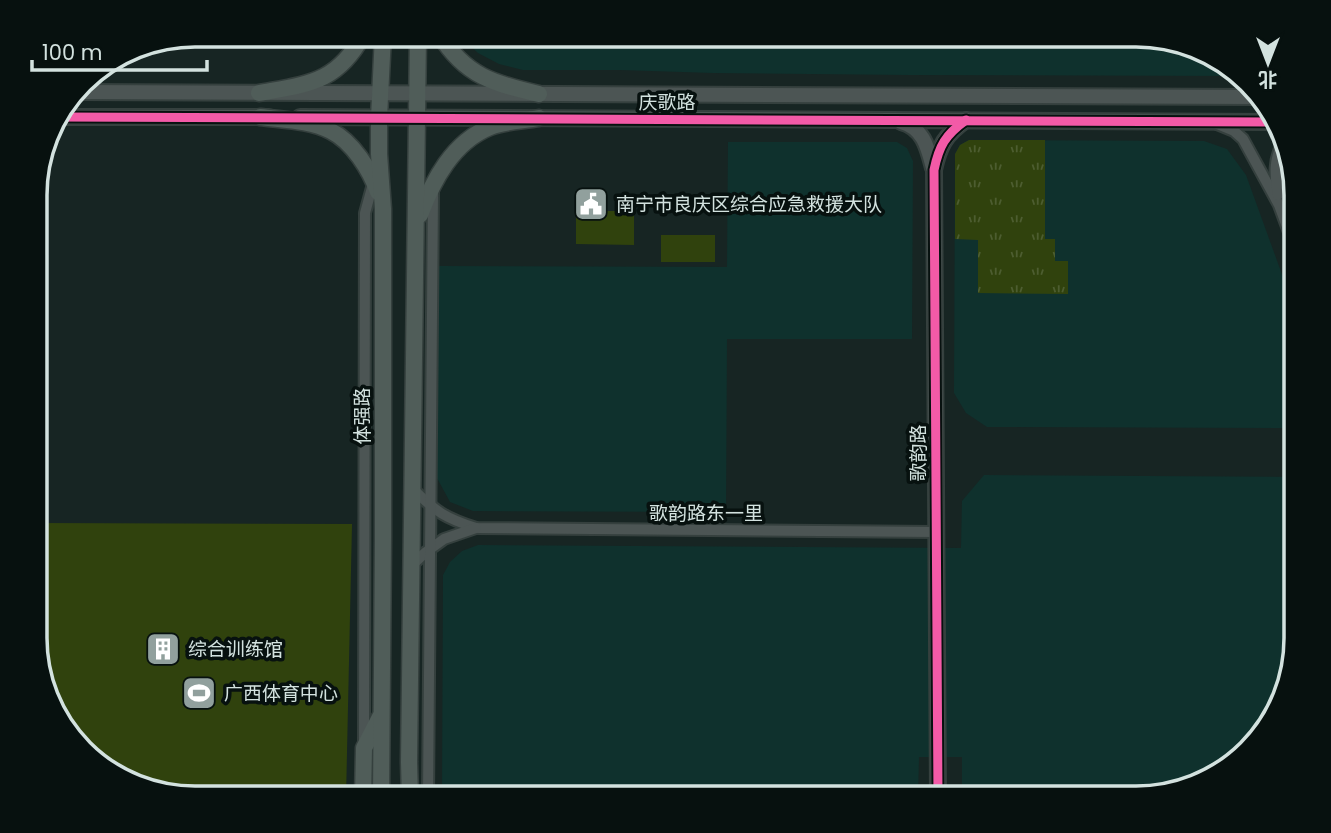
<svg xmlns="http://www.w3.org/2000/svg" width="1331" height="833" font-family="Poppins,'Noto Sans SC',sans-serif">
<style>
.built{fill:#0f312d}
.grass{fill:url(#grass-tufts)}
.pitch{fill:#30420d}
.lines{fill:none;stroke-linecap:round;stroke-linejoin:round}
.minor-casing{stroke:#35403e;stroke-width:14}
.tertiary-casing{stroke:#35403e;stroke-width:18}
.secondary-casing{stroke:#35403e;stroke-width:19}
.minor{stroke:#4c5554;stroke-width:10}
.tertiary{stroke:#4c5554;stroke-width:14}
.secondary{stroke:#505d59;stroke-width:16}
.cycleway-casing{stroke:#07110f;stroke-width:13}
.cycleway{stroke:#f35aa7;stroke-width:9}
.labels{text-anchor:middle;stroke-width:7;stroke-linejoin:round;paint-order:stroke}
.street-label{font-size:19px;fill:#d3e2df;stroke:#07110f}
.poi-label{font-size:19px;fill:#d3e2df;stroke:#07110f;text-anchor:start}
.rim{fill:none;stroke:#d3e2df;stroke-width:3.5}
</style>
<defs>
<pattern id="grass-tufts" width="24" height="20" patternUnits="userSpaceOnUse" patternTransform="scale(1.75)"><rect width="24" height="20" fill="#30420d"/><path d="M3 7l-1-3M5 7V3M7 7l1-3M15 17l-1-3M17 17v-4M19 17l1-3" fill="none" stroke="#4d5d30"/></pattern>
</defs>
<rect width="100%" height="100%" fill="#172523"/>
<g class="built">
<polygon points="459,35 1136,35 1225,62 1238,76 908,75 713,73 620,70 523,70 499,64 478,53"/>
<polygon points="969,140 1204,141 1227,149 1246,175 1296,313 1296,428 987,427 966,413 954,393 955,154 960,145"/>
<polygon points="728,142 897,142 907,148 913,161 912,339 727,339 726,512 473,511 450,502 437,478 438,266 727,267"/>
<polygon points="984,475 1296,477 1296,648 1269,727 1216,776 1146,798 962,798 962,757 919,757 918,798 442,798 443,575 450,562 462,551 478,545 961,548 962,501"/>
</g>
<polygon class="grass" points="969,140 1045,140 1045,239 1055,239 1055,261 1068,261 1068,294 978,293 978,240 955,239 955,154 960,145"/>
<g class="pitch">
<polygon points="576,211 634,211 634,245 576,244"/>
<rect x="661" y="235" width="54" height="27"/>
<polygon points="36,523 352,524 346,798 195,798 106,771 62,727 36,659"/>
</g>
<g class="lines">
<g class="minor-casing">
<g id="minor">
<polyline points="1217,124 1234,131 1243,139 1279,205 1296,251"/>
<path d="M1278 195C1275 176 1273 160 1283 143"/>
<path d="M413 489C436 512 445 518 476 528L936 532"/>
<polyline points="412,565 426,552 444,539 476,528"/>
<polyline points="364,744 365,213 374,180"/>
<polyline points="428,798 433,192"/>
</g>
</g>
<g class="tertiary-casing">
<g id="tertiary">
<polyline points="76,92 1258,97"/>
<polyline points="57,117 269,117"/>
<polyline points="300,117 1277,122"/>
<path d="M901 122C924 128 928 149 933 168"/>
<path d="M938 798 934 170C939 146 945 135 966 120"/>
</g>
</g>
<g class="secondary-casing">
<g id="secondary">
<path d="M440 35C465 76 495 84 539 94"/>
<path d="M259 93C308 84 337 83 363 35"/>
<path d="M260 117C283 120 310 120 331 131 353 142 370 170 378 192"/>
<path d="M420 215C433 180 453 142 490 127 505 121 523 121 539 118"/>
<polyline points="363,798 364,748 380,717"/>
<polyline points="381,798 383,538 383,209 379,154 379,118 383,35"/>
<polyline points="410,798 409,762 418,35"/>
</g>
</g>
<use href="#minor" class="minor"/>
<use href="#tertiary" class="tertiary"/>
<use href="#secondary" class="secondary"/>
<g class="cycleway-casing">
<g id="cycleway">
<polyline points="57,117 1277,122"/>
<path d="M938 798 934 170C939 146 945 135 966 120"/>
</g>
</g>
<use href="#cycleway" class="cycleway"/>
</g>
<defs>
<g id="civic-square" transform="scale(1.75)"><rect x="-9" y="-9" width="18" height="18" rx="4" fill="#91a09d" stroke="#07110f"/><path d="M-.6-6.5H3V-4.5H.6V-3L4-1V1h2V6H-6V1h2V-1L-.6-3ZM-1.2 2.5V6h2.4V2.5Z" fill="#fff"/></g>
<g id="building-square" transform="scale(1.75)"><rect x="-9" y="-9" width="18" height="18" rx="4" fill="#91a09d" stroke="#07110f"/><path d="M-4-6H4V6H1V3H-1V6H-4ZM-2.5-4.3h1.7v1.8h-1.7ZM.8-4.3h1.7v1.8H.8ZM-2.5-1h1.7V.8h-1.7ZM.8-1h1.7V.8H.8Z" fill="#fff"/></g>
<g id="stadium-square" transform="scale(1.75)"><rect x="-9" y="-9" width="18" height="18" rx="4" fill="#91a09d" stroke="#07110f"/><path d="M0-5a6.5 5 0 1 0 0 10a6.5 5 0 1 0 0-10ZM-3.5-1.8h7v3.6h-7Z" fill="#fff"/></g>
</defs>
<g fill-rule="evenodd">
<use href="#civic-square" x="591" y="204"/>
<use href="#building-square" x="163" y="649"/>
<use href="#stadium-square" x="199" y="693"/>
</g>
<g class="labels">
<g class="street-label">
<text x="667" y="109">庆歌路</text>
<text transform="translate(362 416) rotate(-90)" y="7">体强路</text>
<text transform="translate(918 453) rotate(-90)" y="7">歌韵路</text>
<text x="706" y="520">歌韵路东一里</text>
</g>
<g class="poi-label">
<text x="616" y="211">南宁市良庆区综合应急救援大队</text>
<text x="188" y="656">综合训练馆</text>
<text x="224" y="700">广西体育中心</text>
</g>
</g>
<path d="M0 0H1331V833H0ZM195 47H1136A148 148 0 0 1 1284 195V638A148 148 0 0 1 1136 786H195A148 148 0 0 1 47 638V195A148 148 0 0 1 195 47Z" fill="#07110f" fill-rule="evenodd"/>
<path class="rim" d="M195 47H1136A148 148 0 0 1 1284 195V638A148 148 0 0 1 1136 786H195A148 148 0 0 1 47 638V195A148 148 0 0 1 195 47Z"/>
<g transform="translate(1268 63) rotate(180)" stroke="#07110f" stroke-width="5" paint-order="stroke">
<path d="M0-5L12 26L0 18L-12 26Z" fill="#d3e2df"/>
<text y="-10" font-size="19" font-weight="bold" text-anchor="middle" fill="#d3e2df">北</text>
</g>
<path d="M32 60v10h175v-10" fill="none" stroke="#d3e2df" stroke-width="3.5"/>
<text x="42" y="60" font-size="21" fill="#d3e2df" stroke="#07110f" stroke-width="5" paint-order="stroke">100 m</text>
</svg>
